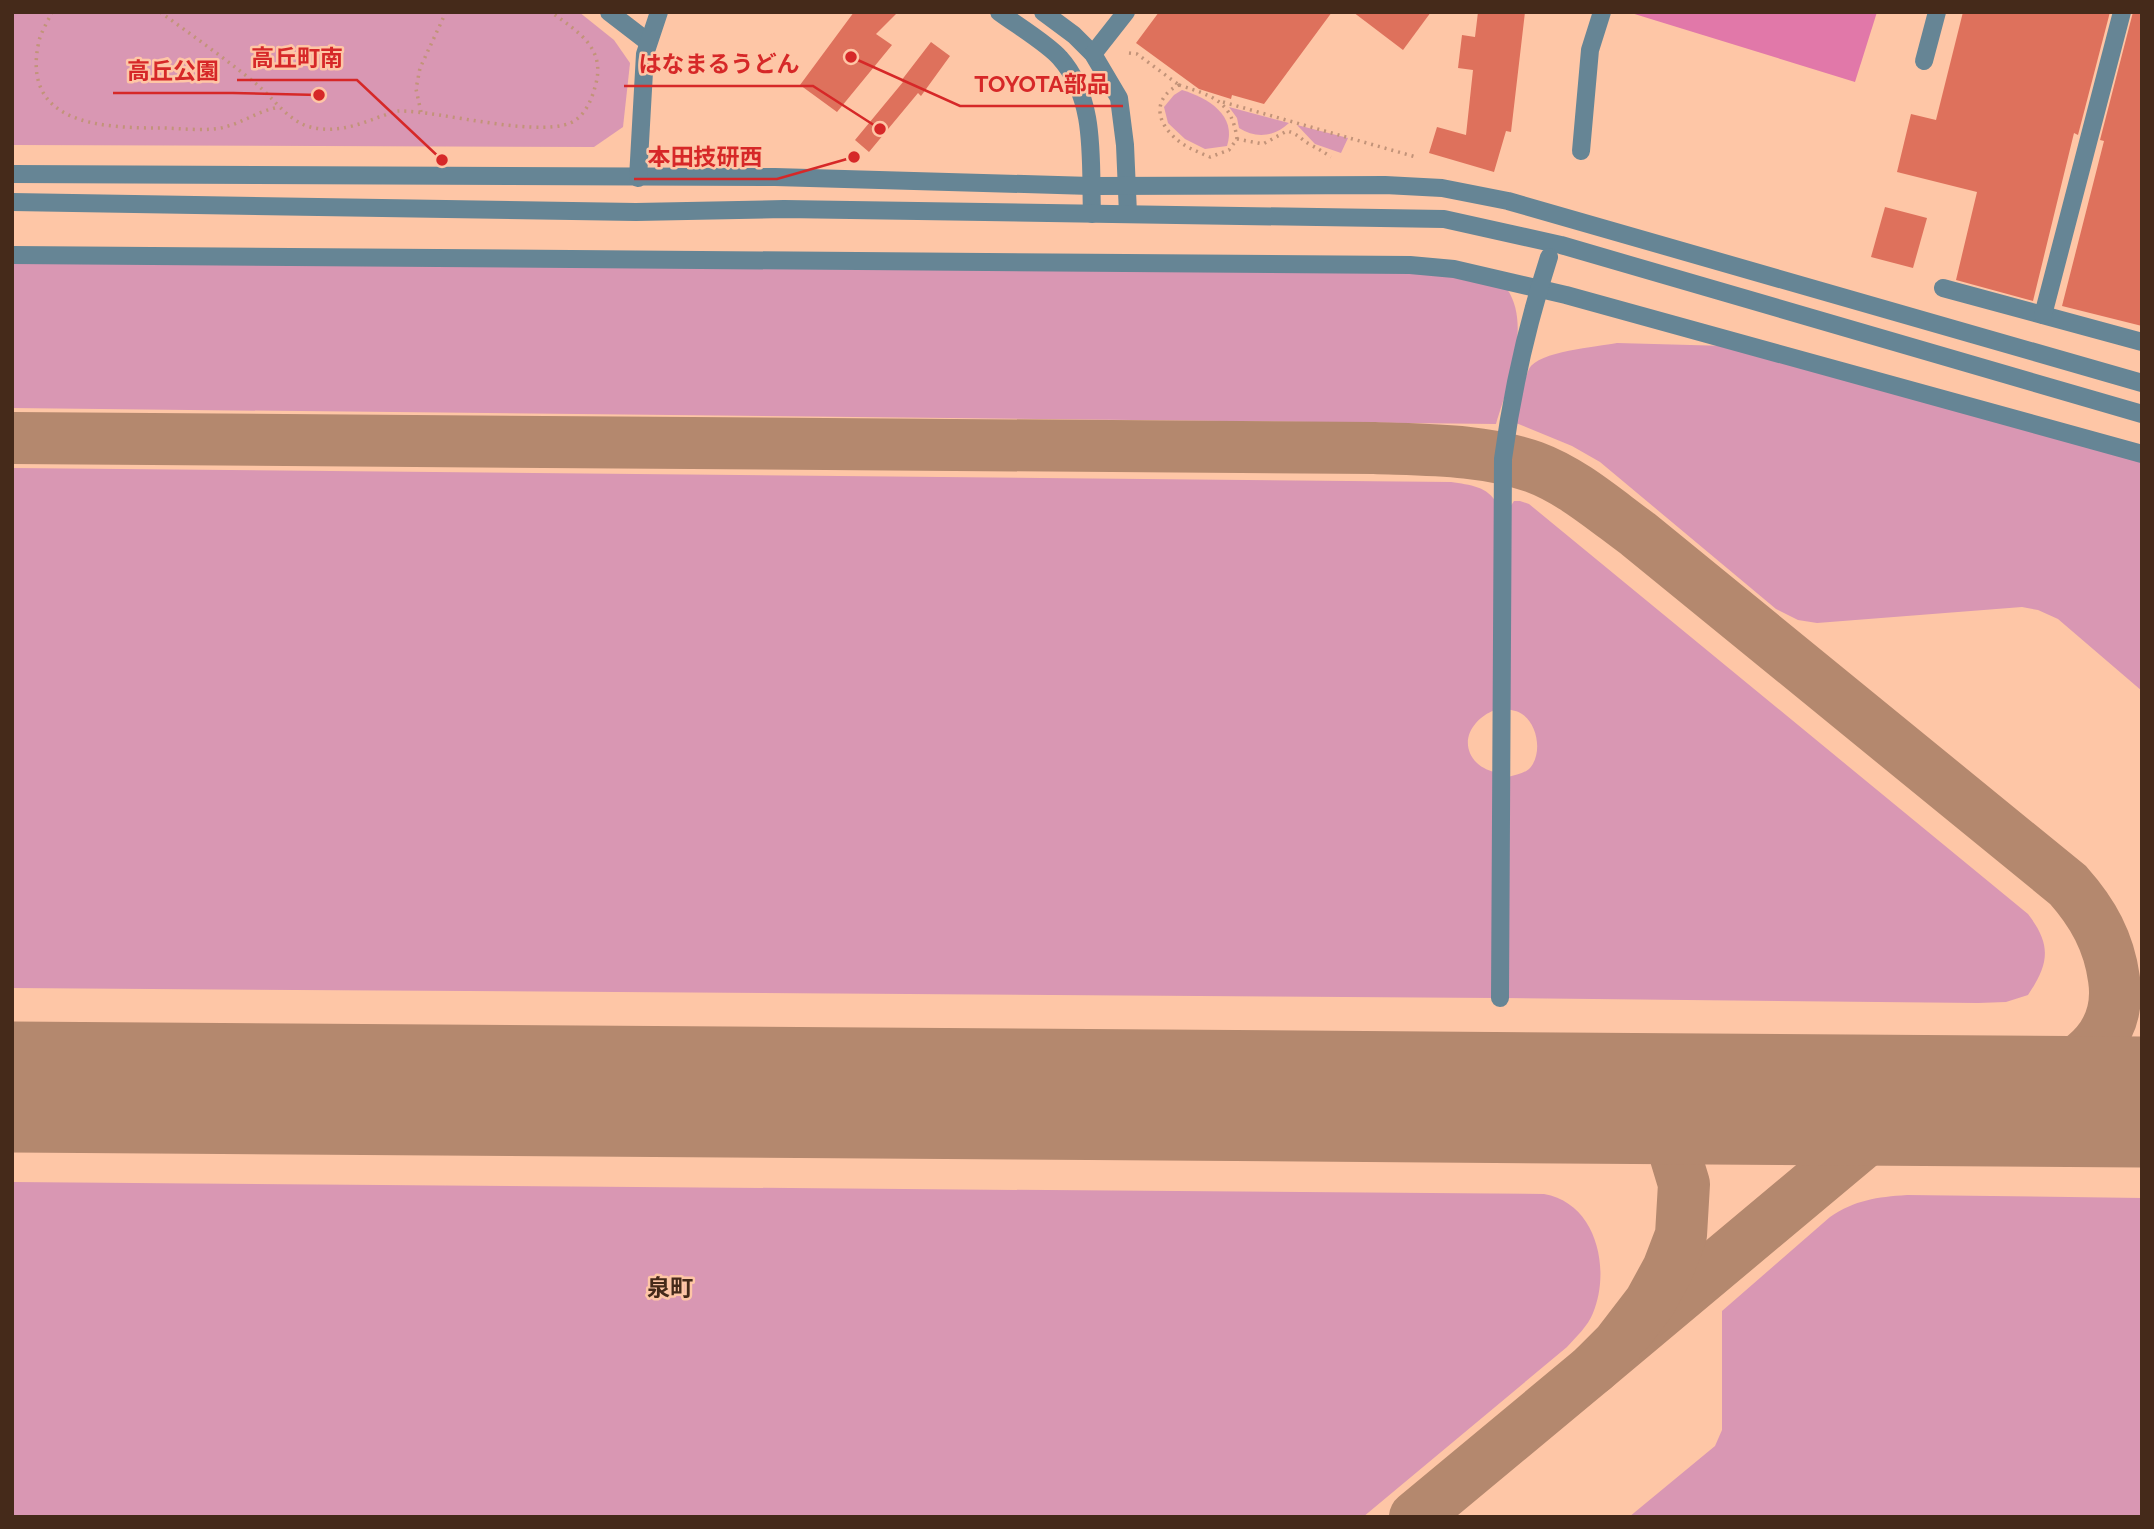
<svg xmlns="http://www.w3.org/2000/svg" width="2154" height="1529" font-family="Raleway,'Noto Sans JP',sans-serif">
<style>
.green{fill:#d997b3}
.forest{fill:#e178a9}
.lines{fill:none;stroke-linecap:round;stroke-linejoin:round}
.taxiway{stroke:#b4886e;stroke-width:52}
.runway{stroke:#b4886e;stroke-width:131}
.building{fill:#de715c}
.path{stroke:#c29379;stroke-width:3.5;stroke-dasharray:2 5;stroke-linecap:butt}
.minor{stroke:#668595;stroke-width:18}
.labels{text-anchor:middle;stroke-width:5;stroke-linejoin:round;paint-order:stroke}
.neighbourhood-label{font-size:23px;font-weight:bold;fill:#452a1a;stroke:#fec6a6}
.leader{fill:none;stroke:#d62828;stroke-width:2.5}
.callout-dot{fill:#d62828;stroke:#fec6a6;stroke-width:2.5}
.callout-label{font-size:23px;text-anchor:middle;font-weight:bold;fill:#d62828;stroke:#fec6a6;stroke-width:5;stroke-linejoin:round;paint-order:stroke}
</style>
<rect width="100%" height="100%" fill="#fec6a6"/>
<g class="green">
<polygon points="12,12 579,12 614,40 630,63 623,127 594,147 12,145"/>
<path d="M1182 90C1208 98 1237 115 1227 146L1205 149 1185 139 1168 123 1164 107 1174 95Z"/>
<path d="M1229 107 1289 123C1274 137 1256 139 1239 128L1237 118Z"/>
<polygon points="1297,125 1348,138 1341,153 1315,144"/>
<path d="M12 260 1444 272 1507 289C1532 325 1507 387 1496 424L12 408Z"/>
<path d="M1617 343 1727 346 2142 458V691L2058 619 2038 610 2022 607 1817 623 1798 620 1776 609 1600 462 1572 446 1516 423C1520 406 1522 385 1529 369 1538 351 1597 347 1617 343Z"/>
<path d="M12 468 1451 482C1470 485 1488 486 1497 504L1495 710C1473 718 1457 743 1477 763 1482 768 1490 771 1497 773L1495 998 12 988Z"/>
<path d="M1514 501H1520L1529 504 2028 914C2052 945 2049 964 2028 995L2006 1002 1978 1003 1504 998 1508 777C1515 775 1523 774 1529 769 1543 755 1538 724 1522 714 1518 711 1511 710 1506 709L1510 507Z"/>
<path d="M12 1182 1544 1194C1597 1203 1611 1270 1593 1313 1588 1326 1576 1337 1567 1347L1363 1517H12Z"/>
<path d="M1907 1195 2142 1198V1517H1629L1715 1446 1722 1430V1311L1830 1217C1855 1200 1877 1197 1907 1195Z"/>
</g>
<polygon class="forest" points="1628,12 1877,12 1855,82"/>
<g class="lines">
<g class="taxiway">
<path d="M12 438 1374 448C1427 450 1483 449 1534 467 1572 481 1605 510 1638 534L2068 885C2093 913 2109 942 2114 979 2122 1033 2085 1063 2039 1081 2009 1093 1975 1093 1944 1102 1920 1110 1898 1121 1876 1132L1593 1369"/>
<polyline points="1415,1517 1593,1369 1617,1345 1650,1302 1668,1269 1681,1235 1684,1184 1674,1151 1650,1123 1614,1103 1581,1098"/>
</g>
<polyline class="runway" points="12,1087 2142,1102"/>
</g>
<g class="building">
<polygon points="854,12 898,12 876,34 892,45 837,112 800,85"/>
<polygon points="1159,12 1332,12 1264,104 1232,95 1231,99 1199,89 1136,43"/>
<polygon points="1353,12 1431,12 1403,50"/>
<polygon points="1478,12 1525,12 1511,132 1506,131 1494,172 1429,153 1437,127 1466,135 1473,70 1458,68 1462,35 1475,37"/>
<polygon points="1963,12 2110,12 2078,135 2074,133 2033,301 1956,280 1977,192 1897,172 1911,114 1936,120"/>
<polygon points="2133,12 2142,12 2142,326 2062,306 2104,141 2100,140"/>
<polygon points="931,42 950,56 921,96 918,93 869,152 855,140 903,82 901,81"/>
<polygon points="1885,207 1927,218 1913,268 1871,257"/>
</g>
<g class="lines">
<g class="path">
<path d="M52 12C48 21 41 32 39 41 20 125 102 128 161 128 179 128 209 132 225 127 244 122 260 110 280 107"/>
<path d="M160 12C192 35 224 58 254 82 272 96 285 118 307 126 332 134 356 126 379 117 386 115 393 111 399 111 438 110 550 142 577 119 587 111 592 98 595 87 607 48 578 32 551 12"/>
<polyline points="1129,53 1137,54 1179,85"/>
<path d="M1179 85C1213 96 1232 101 1237 139L1229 150 1210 157C1196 151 1182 146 1172 135 1154 117 1156 96 1179 85Z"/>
<polyline points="1223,102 1416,157"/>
<polyline points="421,112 416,89 420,68 446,12"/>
<path d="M1237 139 1263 144 1287 131C1299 134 1301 140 1311 145 1318 149 1324 152 1331 157"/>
</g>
<g class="minor">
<polyline points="609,12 648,42"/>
<path d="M999 12C1015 24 1048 44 1060 58 1097 99 1090 162 1092 214"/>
<polyline points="1043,12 1074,35 1093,54 1119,98 1125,145 1128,214"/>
<polyline points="1093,54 1126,12"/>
<polyline points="1924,61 1937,12"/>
<polyline points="1581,151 1590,50 1602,12"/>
<polyline points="12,174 775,177 1091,186 1385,185 1442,188 1508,201 2142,383"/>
<polyline points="638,178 645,54 659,12"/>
<polyline points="12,202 636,212 784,209 1444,219 1561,245 2142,414"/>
<polyline points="12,255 1410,265 1454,269 1566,295 2142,454"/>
<polyline points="1943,288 2142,342"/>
<polyline points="2043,315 2122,12"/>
<path d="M1500 998 1503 459C1512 392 1528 322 1549 257"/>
</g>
</g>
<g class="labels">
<g class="neighbourhood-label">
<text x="670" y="1296">泉町</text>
</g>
</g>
<path class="leader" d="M442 160L357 80H237M880 129L813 86H624M319 95L233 93H113M851 57L960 106H1123M854 157L777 179H634"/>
<g class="callout-dot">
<circle cx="442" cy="160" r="7"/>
<circle cx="880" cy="129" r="7"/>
<circle cx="319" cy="95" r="7"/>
<circle cx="851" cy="57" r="7"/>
<circle cx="854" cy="157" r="7"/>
</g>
<g class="callout-label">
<text x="297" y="66">高丘町南</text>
<text x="719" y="72">はなまるうどん</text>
<text x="173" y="79">高丘公園</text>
<text x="1042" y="92">TOYOTA部品</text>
<text x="705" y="165">本田技研西</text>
</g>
<rect width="2154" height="1529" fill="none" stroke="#452a1a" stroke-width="28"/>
</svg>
